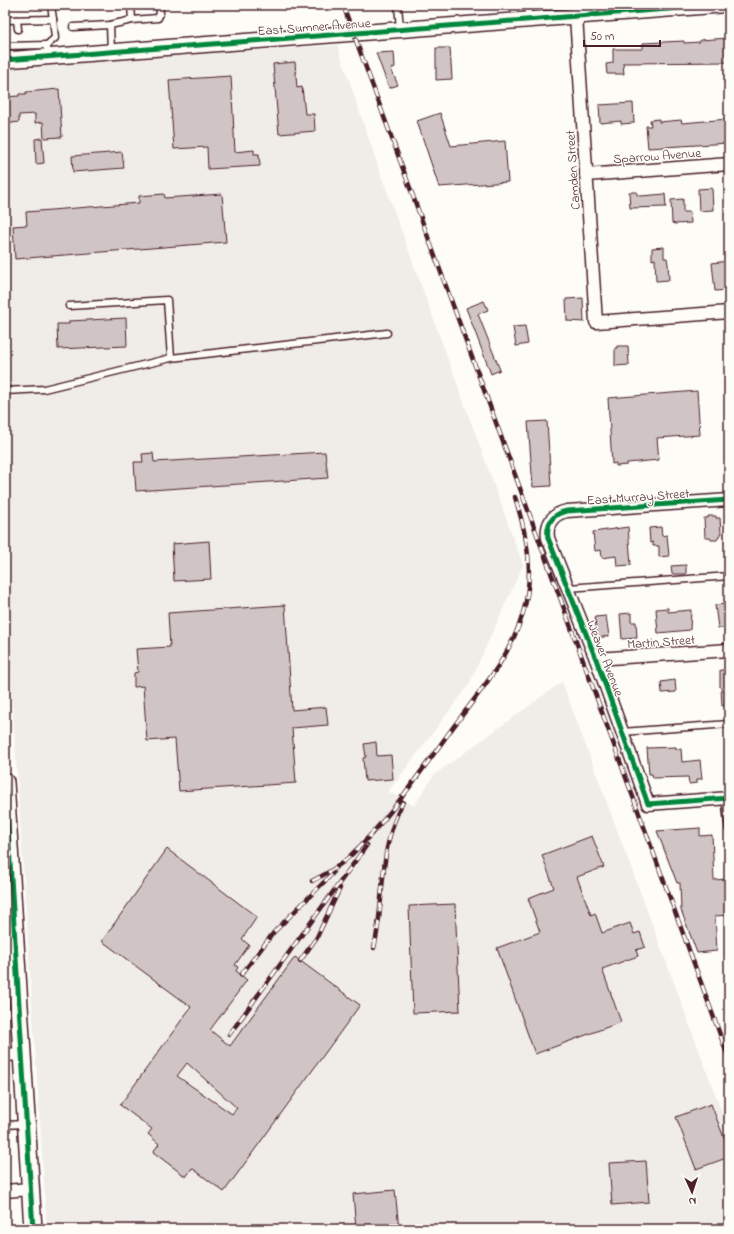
<svg xmlns="http://www.w3.org/2000/svg" width="734" height="1234" font-family="'Indie Flower',sans-serif">
<style>
.built{fill:#f0ece8}
.building{fill:#d0c5c4;stroke:#4a1f2b;fill-rule:evenodd}
.lines{fill:none;stroke-linecap:round;stroke-linejoin:round}
.service-casing{stroke:#4a1f2b;stroke-width:9}
.minor-casing{stroke:#4a1f2b;stroke-width:15}
.tertiary-casing{stroke:#4a1f2b;stroke-width:18}
.secondary-casing{stroke:#4a1f2b;stroke-width:20}
.service{stroke:#fdfcf7;stroke-width:6}
.minor{stroke:#fdfcf7;stroke-width:12}
.tertiary{stroke:#fdfcf7;stroke-width:15}
.secondary{stroke:#fdfcf7;stroke-width:17}
.rail-casing{stroke:#4a1f2b;stroke-width:4.5}
.rail{stroke:#fdfcf7;stroke-width:3;stroke-dasharray:9;stroke-linecap:butt}
.cycleway-casing{stroke:#fdfcf7;stroke-width:8}
.cycleway{stroke:#00873e;stroke-width:5}
.labels{text-anchor:middle;stroke-width:3;stroke-linejoin:round;paint-order:stroke}
.street-label{font-size:13px;fill:#4a1f2b;stroke:#fdfcf7}
</style>
<rect width="100%" height="100%" fill="#fdfcf7"/>
<filter id="ink" filterUnits="userSpaceOnUse"><feTurbulence type="fractalNoise" baseFrequency=".025" numOctaves="2"/><feDisplacementMap in="SourceGraphic" scale="8" xChannelSelector="R" yChannelSelector="G"/><feConvolveMatrix kernelMatrix="1 2 1 2 8 2 1 2 1" color-interpolation-filters="sRGB"/></filter>
<g filter="url(#ink)">
<polygon class="built" points="337,45 381,175 523,565 468,686 388,792 414,806 434,775 562,682 729,1131 729,1228 47,1229 5,591 5,67"/>
<g class="building">
<polygon points="729,38 729,62 626,63 623,63 624,74 607,74 606,64 613,63 613,49 643,49 643,43 684,41 684,43 700,42 700,40"/>
<polygon points="436,48 450,48 452,79 436,80"/>
<polygon points="394,52 395,67 391,69 398,85 389,88 376,53"/>
<polygon points="295,62 297,88 302,87 305,114 314,114 315,131 279,134 273,64"/>
<polygon points="231,76 235,152 254,150 254,154 259,154 260,166 208,169 207,147 174,149 169,80"/>
<polygon points="59,89 62,137 44,138 43,122 35,123 35,114 19,115 19,122 5,124 5,97 19,96 19,94 26,94 26,92"/>
<polygon points="633,103 634,123 621,124 621,121 600,123 599,105"/>
<polygon points="440,113 451,146 505,141 508,182 439,187 417,121"/>
<polygon points="659,119 659,122 681,120 682,123 728,119 729,143 648,148 646,126 651,126 650,120"/>
<polygon points="42,138 44,163 36,164 35,139"/>
<polygon points="122,152 124,168 73,172 72,156"/>
<polygon points="712,188 713,210 699,211 698,189"/>
<polygon points="629,192 637,192 637,195 641,196 665,194 666,207 630,208"/>
<polygon points="164,194 165,198 222,194 226,242 15,259 13,226 27,225 26,212 139,203 139,196"/>
<polygon points="683,199 683,212 690,212 691,223 675,224 672,223 671,200"/>
<polygon points="664,247 664,258 667,258 668,264 669,280 656,281 655,259 652,260 652,248"/>
<polygon points="728,261 729,290 715,291 712,263"/>
<polygon points="583,298 584,322 567,321 566,299"/>
<polygon points="484,301 488,310 478,314 500,370 491,374 466,308"/>
<polygon points="126,318 127,346 58,349 57,324 69,324 69,321"/>
<polygon points="525,326 528,344 516,346 513,327"/>
<polygon points="617,346 628,346 629,365 615,366 615,348 617,348"/>
<polygon points="697,391 700,435 657,438 659,460 627,463 627,465 616,466 616,463 612,464 608,398"/>
<polygon points="547,421 551,486 533,487 528,422"/>
<polygon points="325,452 328,478 136,491 134,462 143,462 142,454 153,453 154,462"/>
<polygon points="708,516 716,516 716,518 720,518 721,533 717,540 711,540 710,538 705,538 704,518 708,518"/>
<polygon points="628,527 631,565 617,566 616,556 602,558 601,550 595,551 593,532"/>
<polygon points="661,527 662,536 667,535 669,556 659,557 659,546 653,546 653,542 650,543 649,528"/>
<polygon points="209,541 211,579 174,581 172,544"/>
<polygon points="686,565 686,574 672,574 671,566"/>
<polygon points="726,604 727,628 718,628 715,605"/>
<polygon points="285,605 292,710 326,707 328,725 292,728 296,783 179,791 175,739 147,741 143,686 134,687 134,673 138,672 136,649 170,647 168,613"/>
<polygon points="668,608 668,612 691,610 690,630 658,633 656,609"/>
<polygon points="631,613 631,622 636,622 637,638 622,639 620,614"/>
<polygon points="606,616 609,636 597,638 595,617"/>
<polygon points="720,670 728,670 729,705 722,706 721,687 720,687"/>
<polygon points="675,680 676,692 662,693 661,682"/>
<polygon points="376,742 377,756 391,755 393,779 365,781 363,758 366,757 364,744"/>
<polygon points="676,747 676,749 681,749 682,762 700,760 702,779 697,779 697,783 689,784 688,777 653,778 652,774 649,774 647,748"/>
<polygon points="700,828 700,836 712,835 714,880 726,879 728,915 715,916 717,951 697,953 681,910 680,883 677,883 657,831"/>
<polygon points="592,836 604,867 577,877 591,915 595,913 602,933 630,923 634,934 640,932 645,947 636,950 638,956 602,969 621,1022 535,1054 497,948 540,932 528,898 554,888 542,855"/>
<path d="M167 849 257 917 242 939 249 945 235 965 238 967 236 971 247 980 210 1030 230 1046 295 957 360 1005 224 1192 192 1168 186 1177 153 1152 159 1144 148 1134 152 1129 120 1105 191 1007 102 941ZM187 1063 237 1108 232 1114 177 1076Z"/>
<polygon points="455,904 460,1011 413,1013 409,906"/>
<polygon points="711,1104 729,1151 729,1157 696,1169 676,1117"/>
<polygon points="646,1161 649,1202 612,1205 609,1163"/>
<polygon points="395,1190 399,1229 356,1229 353,1194"/>
</g>
<g class="lines">
<g class="service-casing">
<g id="service">
<polyline points="51,5 53,19"/>
<polyline points="131,5 132,20"/>
<polyline points="398,5 400,29"/>
<polyline points="527,5 529,20"/>
<polyline points="5,20 53,19 55,38 47,45"/>
<polyline points="17,20 18,29"/>
<polyline points="110,25 111,52"/>
<polyline points="73,27 110,25 132,20 158,18 160,13 159,5"/>
<polyline points="5,46 47,45 47,49"/>
<polyline points="171,358 387,333"/>
<polyline points="5,391 44,389 171,358 167,300 69,306"/>
<polyline points="568,588 729,576"/>
<polyline points="622,732 729,724"/>
<polyline points="725,798 729,830"/>
<polyline points="5,1125 24,1124"/>
</g>
</g>
<g class="minor-casing">
<g id="minor">
<polyline points="576,16 596,322 729,312"/>
<polyline points="586,175 729,164"/>
<path d="M729 500 567 511C552 514 546 524 548 538L596 659 648 804 729 798"/>
<polyline points="596,659 729,650"/>
<polyline points="5,1055 22,1054"/>
<polyline points="5,1191 30,1189"/>
</g>
</g>
<g class="tertiary-casing">
<polyline id="tertiary" points="5,60 720,5"/>
</g>
<g class="secondary-casing">
<polyline id="secondary" points="5,782 33,1229"/>
</g>
<use href="#service" class="service"/>
<use href="#minor" class="minor"/>
<use href="#tertiary" class="tertiary"/>
<use href="#secondary" class="secondary"/>
<g class="rail-casing">
<g id="rail">
<polyline points="343,5 729,1059"/>
<path d="M312 881C326 874 339 867 350 856 390 818 421 771 454 726 480 691 511 656 523 613 535 573 527 536 515 497"/>
<path d="M374 948C386 897 377 851 403 802"/>
<polyline points="300,961 317,937 340,888"/>
<polyline points="241,975 274,932 333,873"/>
<polyline points="229,1035 367,845"/>
</g>
</g>
<use href="#rail" class="rail"/>
<g class="cycleway-casing">
<g id="cycleway">
<polyline points="5,60 720,5"/>
<path d="M729 500 567 511C552 514 546 524 548 538L596 659 648 804 729 798"/>
<polyline points="5,782 33,1229"/>
</g>
</g>
<use href="#cycleway" class="cycleway"/>
</g>
</g>
<g class="labels">
<g class="street-label">
<text transform="translate(314 26) rotate(-4)" y="5">East Sumner Avenue</text>
<text transform="translate(657 155) rotate(-4)" y="5">Sparrow Avenue</text>
<text transform="translate(572 170) rotate(-94)" y="5">Camden Street</text>
<text transform="translate(638 496) rotate(-4)" y="5">East Murray Street</text>
<text transform="translate(661 641) rotate(-4)" y="5">Martin Street</text>
<text transform="translate(606 658) rotate(69)" y="5">Weaver Avenue</text>
</g>
</g>
<rect width="734" height="1234" fill="none" stroke="#fdfcf7" stroke-width="20"/>
<rect x="10" y="10" width="714" height="1214" fill="none" stroke="#4a1f2b" stroke-width="1.5" filter="url(#ink)"/>
<g transform="translate(692 1192) rotate(177)" stroke="#fdfcf7" stroke-width="3" paint-order="stroke">
<path d="M0-3L7 15L0 10L-7 15Z" fill="#4a1f2b"/>
<text y="-6" font-size="11" font-weight="bold" text-anchor="middle" fill="#4a1f2b">N</text>
</g>
<path d="M584 40v6h76v-6" fill="none" stroke="#4a1f2b" stroke-width="2"/>
<text x="590" y="40" font-size="12" fill="#4a1f2b" stroke="#fdfcf7" stroke-width="3" paint-order="stroke">50 m</text>
</svg>
